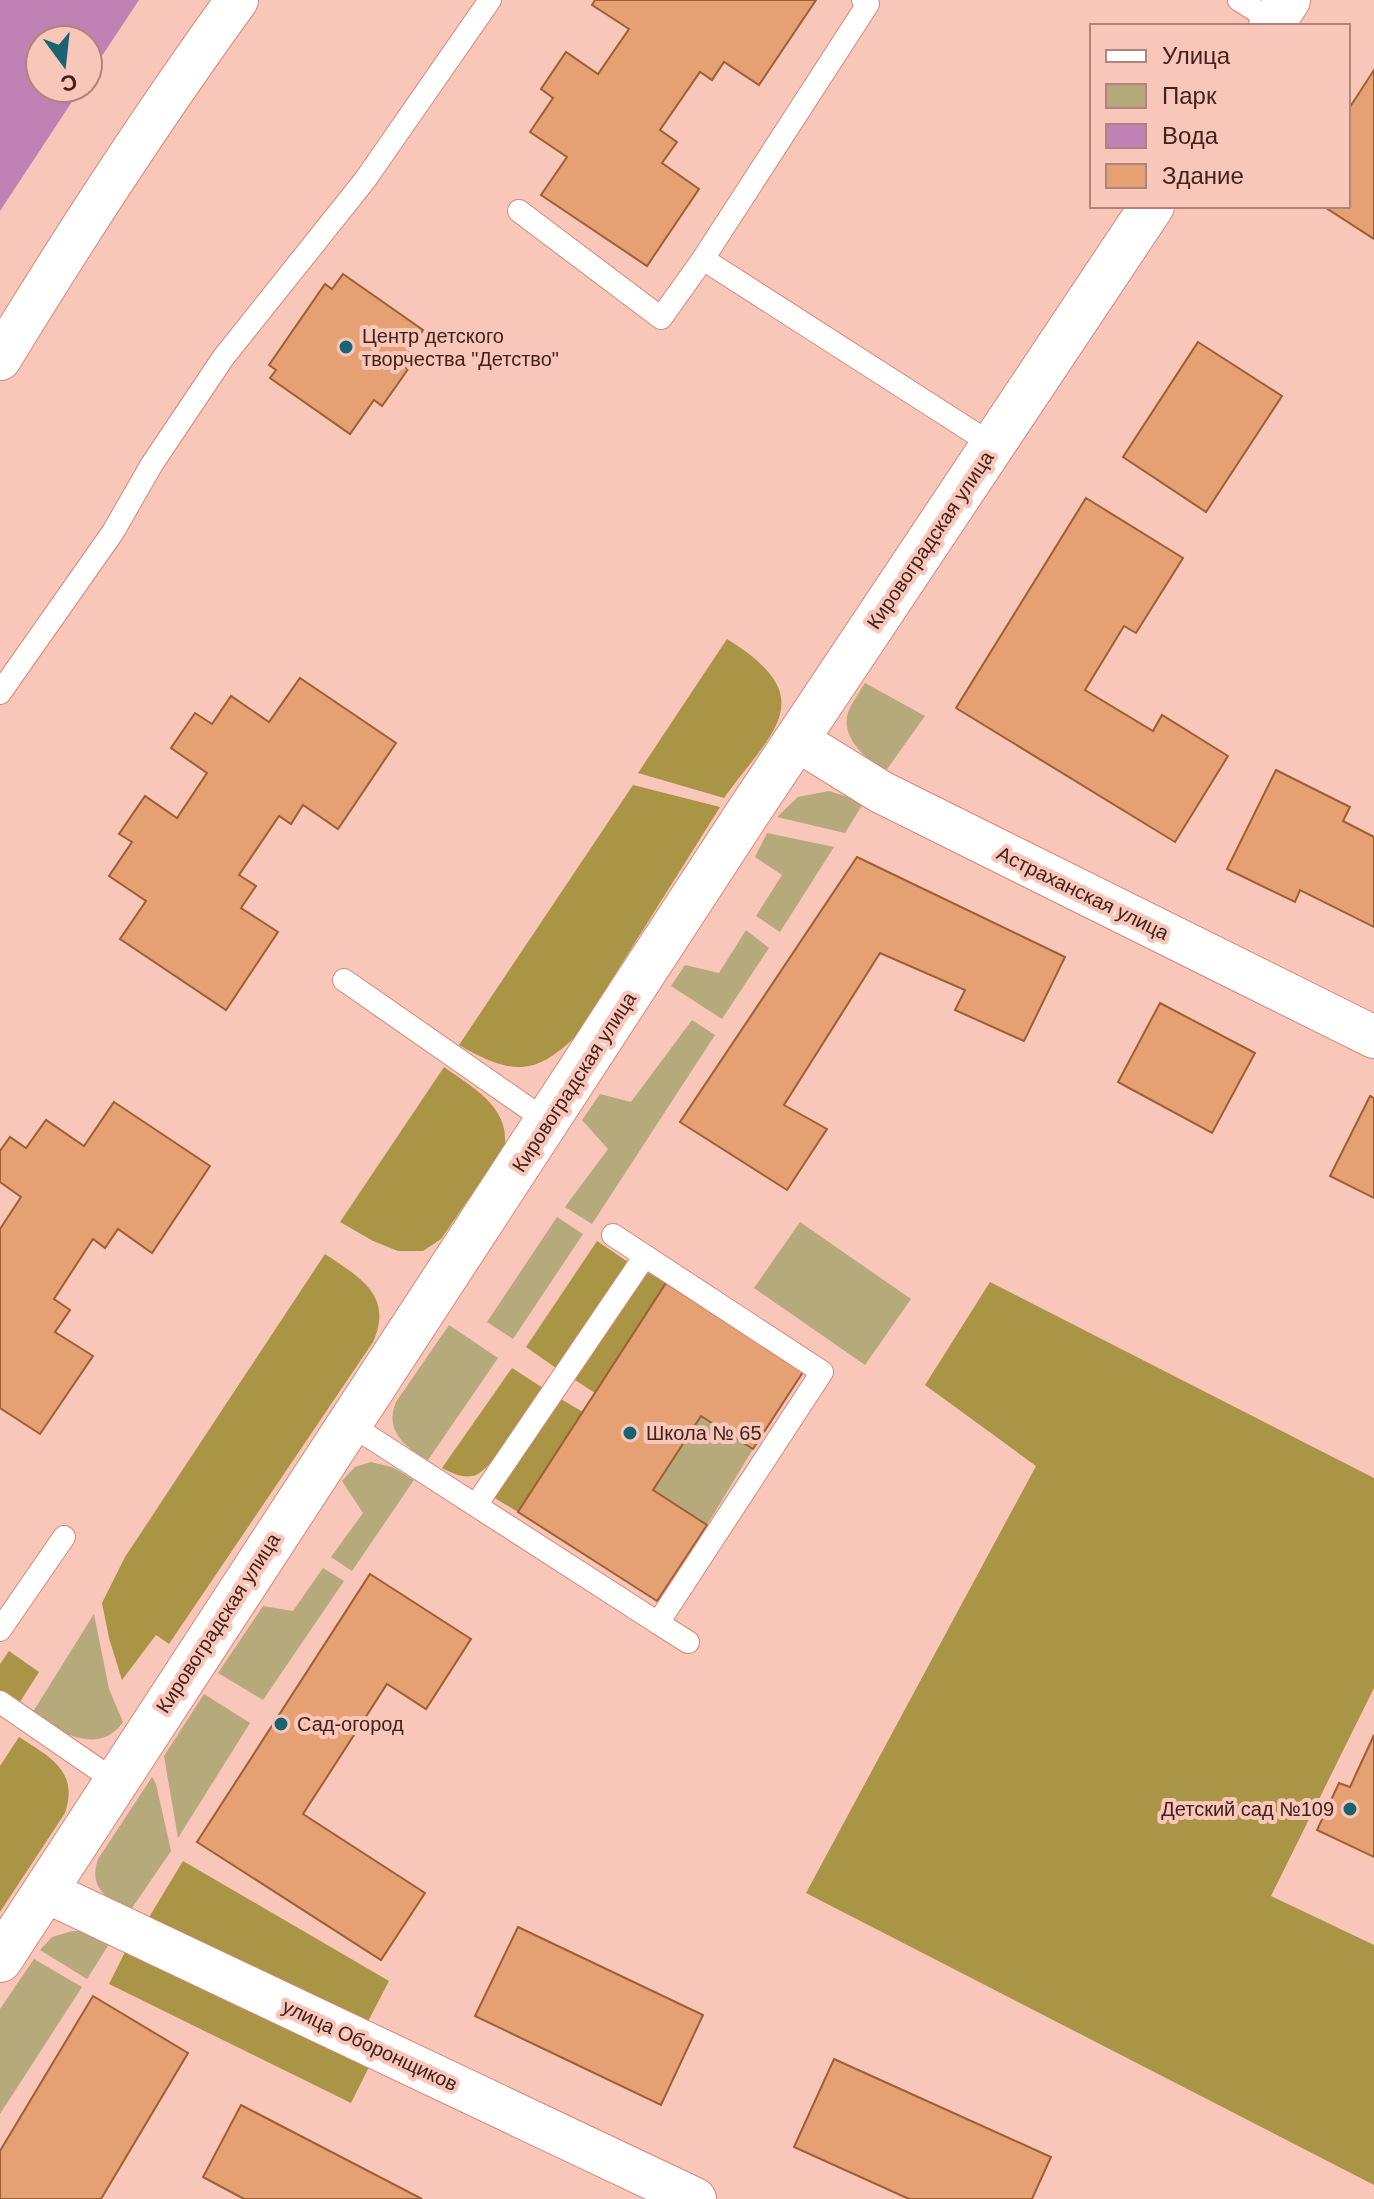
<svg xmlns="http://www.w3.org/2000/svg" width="1374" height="2199" font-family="Arial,sans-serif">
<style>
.green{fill:#b6a97c}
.forest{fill:#aa9446}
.water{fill:#c082b4}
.building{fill:#e5a073;stroke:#9e5f32;stroke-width:2}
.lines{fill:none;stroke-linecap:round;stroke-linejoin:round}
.lane-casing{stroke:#d78875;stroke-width:24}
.street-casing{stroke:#d78875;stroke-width:44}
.secondary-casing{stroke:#d78875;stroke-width:46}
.lane{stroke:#fff;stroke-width:22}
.street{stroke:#fff;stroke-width:42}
.secondary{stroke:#fff;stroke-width:44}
.poi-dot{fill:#1a6371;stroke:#f9c6ba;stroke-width:3}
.labels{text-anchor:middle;stroke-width:8;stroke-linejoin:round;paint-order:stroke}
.poi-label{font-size:20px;fill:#42221b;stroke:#f9c6ba;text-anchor:start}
.street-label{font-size:20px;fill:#42221b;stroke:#f9c6ba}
</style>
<rect width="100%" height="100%" fill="#f9c6ba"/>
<g class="green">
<path d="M865 683 925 716 885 772C867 759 838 737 849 710 853 701 860 691 865 683Z"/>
<polygon points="829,791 864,802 845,833 777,817 798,797"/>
<polygon points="767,833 834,847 780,932 756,916 782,875 755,857"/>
<polygon points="746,930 769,948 722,1019 671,986 685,965 719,973"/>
<polygon points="692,1020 715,1035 592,1224 565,1207 608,1149 582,1120 600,1094 631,1102"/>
<polygon points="557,1217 583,1234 513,1339 487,1322"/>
<polygon points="800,1222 911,1299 865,1365 754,1288"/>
<path d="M449 1325 498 1358 428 1460C405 1448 384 1430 396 1402Z"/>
<polygon points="701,1416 753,1449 707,1525 653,1490"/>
<polygon points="371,1462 392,1467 414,1480 352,1571 331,1557 363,1513 342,1481 355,1467"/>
<polygon points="323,1568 344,1581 263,1700 218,1673 263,1606 293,1611"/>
<path d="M94 1614 109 1689 123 1722C99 1757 59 1731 31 1715Z"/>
<polygon points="204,1694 250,1723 178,1838 164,1756"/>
<path d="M152 1777 156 1784 171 1851 130 1911C107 1898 88 1889 98 1859Z"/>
<polygon points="72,1931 81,1931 111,1941 87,1979 40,1950 52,1937"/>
<polygon points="34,1959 82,1987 0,2114 0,2009"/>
</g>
<g class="forest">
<path d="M727 639C822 698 774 729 724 798L638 773Z"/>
<path d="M633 785 720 807 577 1035C534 1078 509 1074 459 1045Z"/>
<path d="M444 1067C472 1087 509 1106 505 1146L441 1239 423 1251H398L373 1241 340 1222Z"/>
<polygon points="597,1241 628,1262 556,1368 526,1347"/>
<path d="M325 1254C359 1277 394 1295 373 1342L169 1644 156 1635 122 1680 109 1638 102 1603 125 1557Z"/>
<polygon points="645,1271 666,1283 595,1393 572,1378"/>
<polygon points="990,1282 1374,1478 1374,1688 1271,1896 1374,1945 1374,2185 806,1893 1036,1466 925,1385"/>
<path d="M512 1368 543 1388C529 1408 497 1463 478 1474 467 1480 453 1474 442 1468Z"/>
<polygon points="559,1398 583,1412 518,1512 493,1497"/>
<polygon points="9,1651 39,1672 18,1705 0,1690 0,1664"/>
<path d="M19 1737C50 1757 79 1771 65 1813L0 1912V1766Z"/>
<polygon points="183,1861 389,1981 363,2031 148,1919"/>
<polygon points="127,1948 369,2067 351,2103 109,1984"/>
</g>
<polygon class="water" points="0,0 139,0 88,77 88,40 40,40 40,88 81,88 0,211"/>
<g class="building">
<polygon points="595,0 816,0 759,85 724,62 712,80 700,72 660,130 677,142 662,163 699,189 647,266 541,195 567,157 530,132 553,98 541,89 566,52 598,74 629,29 592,5"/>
<polygon points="1374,70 1374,239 1323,206 1348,206 1348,110"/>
<polygon points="343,274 423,330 400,364 408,369 397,385 382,406 374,400 350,434 270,378 276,370 269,365 325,284 332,289"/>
<polygon points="1198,342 1282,396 1206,512 1123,457"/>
<polygon points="1086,498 1183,558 1136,633 1124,626 1085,690 1153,731 1162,715 1228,756 1175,842 956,708"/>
<polygon points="300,678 396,743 338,829 303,805 291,824 279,816 239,875 256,886 241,908 278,932 226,1010 120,939 146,901 109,876 132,842 119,834 145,796 177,818 207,773 171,748 195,713 212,724 231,696 269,722"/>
<polygon points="1276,770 1350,807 1343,821 1374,837 1374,927 1300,890 1295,902 1227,869"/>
<polygon points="857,857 1065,957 1024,1041 955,1010 965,990 880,953 784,1105 827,1129 787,1190 680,1122"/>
<polygon points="1160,1003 1255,1053 1212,1133 1118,1082"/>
<polygon points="1370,1096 1374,1098 1374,1198 1330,1176"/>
<polygon points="114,1102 210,1166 152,1253 118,1229 105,1248 93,1239 54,1299 70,1310 55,1332 93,1356 40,1434 0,1408 0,1229 21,1197 0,1182 0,1151 10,1137 26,1148 46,1120 84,1146"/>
<polygon points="666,1283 803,1372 753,1449 701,1416 653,1490 707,1525 657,1601 518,1512"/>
<polygon points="370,1574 471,1639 426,1709 387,1684 303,1814 425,1893 381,1960 197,1842"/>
<polygon points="1374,1735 1374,1857 1317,1830 1339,1783 1350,1787"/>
<polygon points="518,1927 703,2015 661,2105 475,2016"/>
<polygon points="93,1996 188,2053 101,2199 0,2199 0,2151"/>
<polygon points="834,2059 1051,2157 1032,2199 909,2199 794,2147"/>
<polygon points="241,2105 422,2199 244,2199 203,2177"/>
</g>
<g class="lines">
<g class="lane-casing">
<g id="lane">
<polyline points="863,0 868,4 703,259 993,445"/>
<polyline points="1239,0 1274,22"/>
<polyline points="519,211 661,318 703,259"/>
<polyline points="0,693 113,532 152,464 223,358 365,180 490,0"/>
<polyline points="344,980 548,1122"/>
<polyline points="613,1235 645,1256"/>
<polyline points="348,1423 658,1623 822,1372 645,1256 476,1505"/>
<polyline points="658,1623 688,1642"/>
<polyline points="0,1630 64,1537"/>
<polyline points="0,1702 115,1781"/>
</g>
</g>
<g class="street-casing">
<g id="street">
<path d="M0 359C75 236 153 116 237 0"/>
<polyline points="797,740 881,792 1374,1037"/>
<polyline points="45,1891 695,2199"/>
</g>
</g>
<g class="secondary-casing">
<g id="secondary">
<polyline points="1271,26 1288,0"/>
<polyline points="0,1960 747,814 1152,206"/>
</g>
</g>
<use href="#lane" class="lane"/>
<use href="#street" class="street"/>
<use href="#secondary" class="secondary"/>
</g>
<g class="poi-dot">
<circle cx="346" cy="347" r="8"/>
<circle cx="630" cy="1433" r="8"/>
<circle cx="281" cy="1724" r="8"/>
<circle cx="1350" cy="1809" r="8"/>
</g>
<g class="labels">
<g class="poi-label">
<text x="362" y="343">Центр детского<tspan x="362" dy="23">творчества "Детство"</tspan></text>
<text x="646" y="1440">Школа № 65</text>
<text x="297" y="1731">Сад-огород</text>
<text x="1334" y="1816" text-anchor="end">Детский сад №109</text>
</g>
<g class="street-label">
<text transform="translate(930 540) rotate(-56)" y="7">Кировоградская улица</text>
<text transform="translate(1083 893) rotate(26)" y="7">Астраханская улица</text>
<text transform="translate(574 1082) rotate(-57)" y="7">Кировоградская улица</text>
<text transform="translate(218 1623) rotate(-57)" y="7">Кировоградская улица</text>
<text transform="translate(370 2045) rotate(25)" y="7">улица Оборонщиков</text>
</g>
</g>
<rect x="1090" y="24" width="260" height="184" fill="#f9c6ba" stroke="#b0847a" stroke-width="2"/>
<rect x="1106" y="50" width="40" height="12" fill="#ffffff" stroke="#b0847a" stroke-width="2"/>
<text x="1162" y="64" font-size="24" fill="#42221b">Улица</text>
<rect x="1106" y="84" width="40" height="24" fill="#b6a97c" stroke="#b0847a" stroke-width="2"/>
<text x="1162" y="104" font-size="24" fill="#42221b">Парк</text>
<rect x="1106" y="124" width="40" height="24" fill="#c082b4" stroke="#b0847a" stroke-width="2"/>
<text x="1162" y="144" font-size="24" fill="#42221b">Вода</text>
<rect x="1106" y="164" width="40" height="24" fill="#e5a073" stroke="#b0847a" stroke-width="2"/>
<text x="1162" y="184" font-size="24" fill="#42221b">Здание</text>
<g transform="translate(64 64) rotate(165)"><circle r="38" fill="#f9c6ba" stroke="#b0847a" stroke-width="2"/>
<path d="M0-6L14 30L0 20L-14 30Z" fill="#1a6371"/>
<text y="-12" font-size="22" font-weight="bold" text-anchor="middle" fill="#42221b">С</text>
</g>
</svg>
